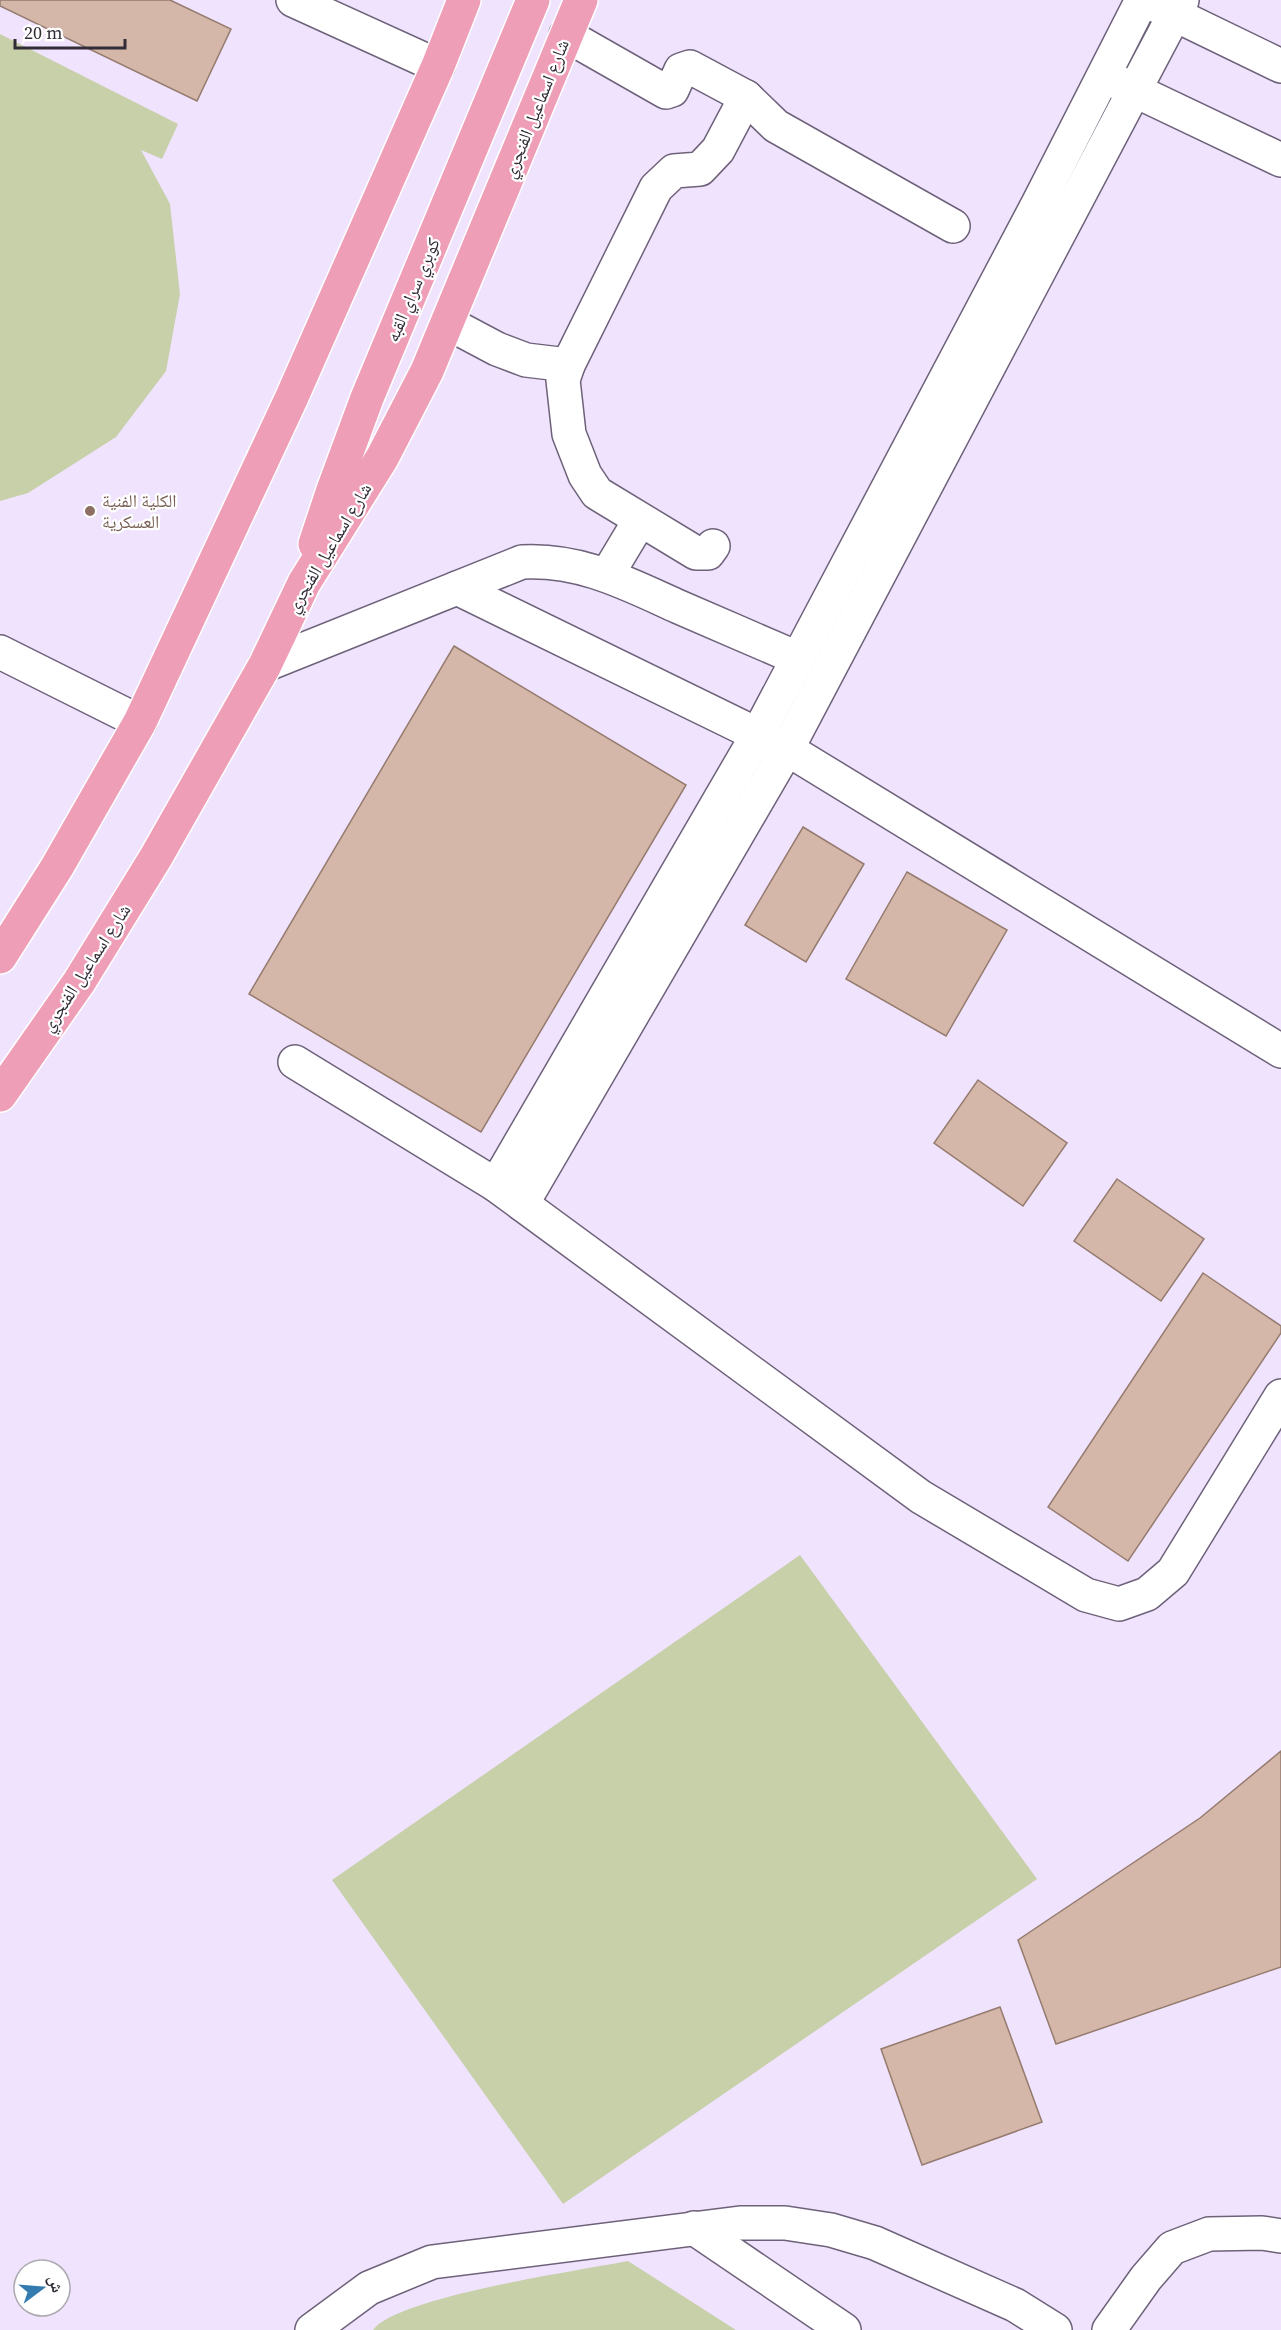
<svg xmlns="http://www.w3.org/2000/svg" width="1281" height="2330" font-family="'Source Serif 4','Noto Naskh Arabic',serif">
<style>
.garden{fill:#c7d0a9}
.building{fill:#d4b7a9;stroke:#957b6e;stroke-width:1.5}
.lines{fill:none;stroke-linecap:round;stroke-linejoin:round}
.minor-casing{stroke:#6e627a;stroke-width:36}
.major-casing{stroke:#fff;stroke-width:36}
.minor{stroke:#fff;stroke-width:33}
.major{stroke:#ef9eb7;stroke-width:33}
.education-dot{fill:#8d6e63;stroke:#fff;stroke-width:2}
.labels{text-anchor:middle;stroke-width:4.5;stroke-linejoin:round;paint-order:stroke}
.street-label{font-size:18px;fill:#312c36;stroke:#fff}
.education-label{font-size:18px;fill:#785e54;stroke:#fff;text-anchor:start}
</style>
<rect width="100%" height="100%" fill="#f0e3fe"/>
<g class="garden">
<polygon points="0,34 178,124 162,159 141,150 170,204 180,294 166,371 116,437 28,493 0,501"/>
<polygon points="800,1555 1037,1879 563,2204 332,1880"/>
<path d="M628 2261 736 2330H373C396 2297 582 2270 628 2261Z"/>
</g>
<g class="building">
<polygon points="0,0 170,0 231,29 197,101 0,6"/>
<polygon points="454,646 686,785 481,1132 249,994"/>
<polygon points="803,827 864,864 806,962 745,925"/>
<polygon points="907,872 1007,930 946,1036 846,979"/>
<polygon points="978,1080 1067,1143 1023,1206 934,1143"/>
<polygon points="1117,1179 1204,1239 1161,1301 1074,1241"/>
<polygon points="1203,1273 1281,1326 1281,1333 1128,1561 1048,1507"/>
<polygon points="1281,1751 1281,1967 1056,2044 1018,1940 1200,1818"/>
<polygon points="1000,2007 1042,2122 922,2165 881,2049"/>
</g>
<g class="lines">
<g class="minor-casing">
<g id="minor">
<polyline points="293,0 438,66"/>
<polyline points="1155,5 1281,66"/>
<polyline points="566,35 666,92 672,90 681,70 690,67 746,97 776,126 953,226"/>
<polyline points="1115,81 1281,160"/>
<polyline points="448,323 497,349 526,360 568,365"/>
<polyline points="713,546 708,553 696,553 597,493 585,475 569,434 563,380 568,365 656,188 674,171 700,169 718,150 746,97"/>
<polyline points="607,575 640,520"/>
<polyline points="457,588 787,749 1281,1051"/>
<polyline points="0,652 140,722"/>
<path d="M265 665 522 562C581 559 626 583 679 607 718 624 758 641 797 658"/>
<polyline points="295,1062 496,1185 921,1497 1086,1595 1119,1604 1147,1594 1173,1572 1281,1396"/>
<polyline points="496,1185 758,734 1038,204 1142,0"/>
<polyline points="522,1204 787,749 1182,0"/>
<polyline points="694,2228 844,2330"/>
<polyline points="312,2330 369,2288 432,2262 740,2223 785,2223 831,2230 875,2243 1015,2305 1055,2330"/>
<polyline points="1109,2330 1146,2278 1172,2248 1209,2234 1262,2233 1281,2236"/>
</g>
</g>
<g class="major-casing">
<g id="major">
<polyline points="315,544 333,490 367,398 533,0"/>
<polyline points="0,957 57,867 140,722 291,399 438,66 464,0"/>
<polyline points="0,1095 79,982 156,857 265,665 304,583 382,458 427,371 581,0"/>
</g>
</g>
<use href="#minor" class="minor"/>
<use href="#major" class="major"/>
</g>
<circle class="education-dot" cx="90" cy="511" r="6"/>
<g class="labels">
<g class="street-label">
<text transform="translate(536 109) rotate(-68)" y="6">شارع اسماعيل الفنجري</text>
<text transform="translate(413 290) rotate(-67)" y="6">كوبري سراي القبه</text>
<text transform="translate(329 548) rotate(-59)" y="6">شارع اسماعيل الفنجري</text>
<text transform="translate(86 968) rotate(-57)" y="6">شارع اسماعيل الفنجري</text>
</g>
<g class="education-label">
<text x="102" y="507">الكلية الفنية<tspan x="102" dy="21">العسكرية</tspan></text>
</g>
</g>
<g transform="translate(42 2288) rotate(74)"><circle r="28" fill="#ffffff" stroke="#adabaf" stroke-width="1.5"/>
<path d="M0-4.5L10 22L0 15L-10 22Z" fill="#347cb0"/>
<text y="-9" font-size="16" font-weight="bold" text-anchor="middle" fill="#312c36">ش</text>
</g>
<path d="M15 39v9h110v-9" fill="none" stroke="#312c36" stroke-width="3"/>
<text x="24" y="39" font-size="18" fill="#312c36" stroke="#ffffff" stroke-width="4.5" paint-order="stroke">20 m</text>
</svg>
